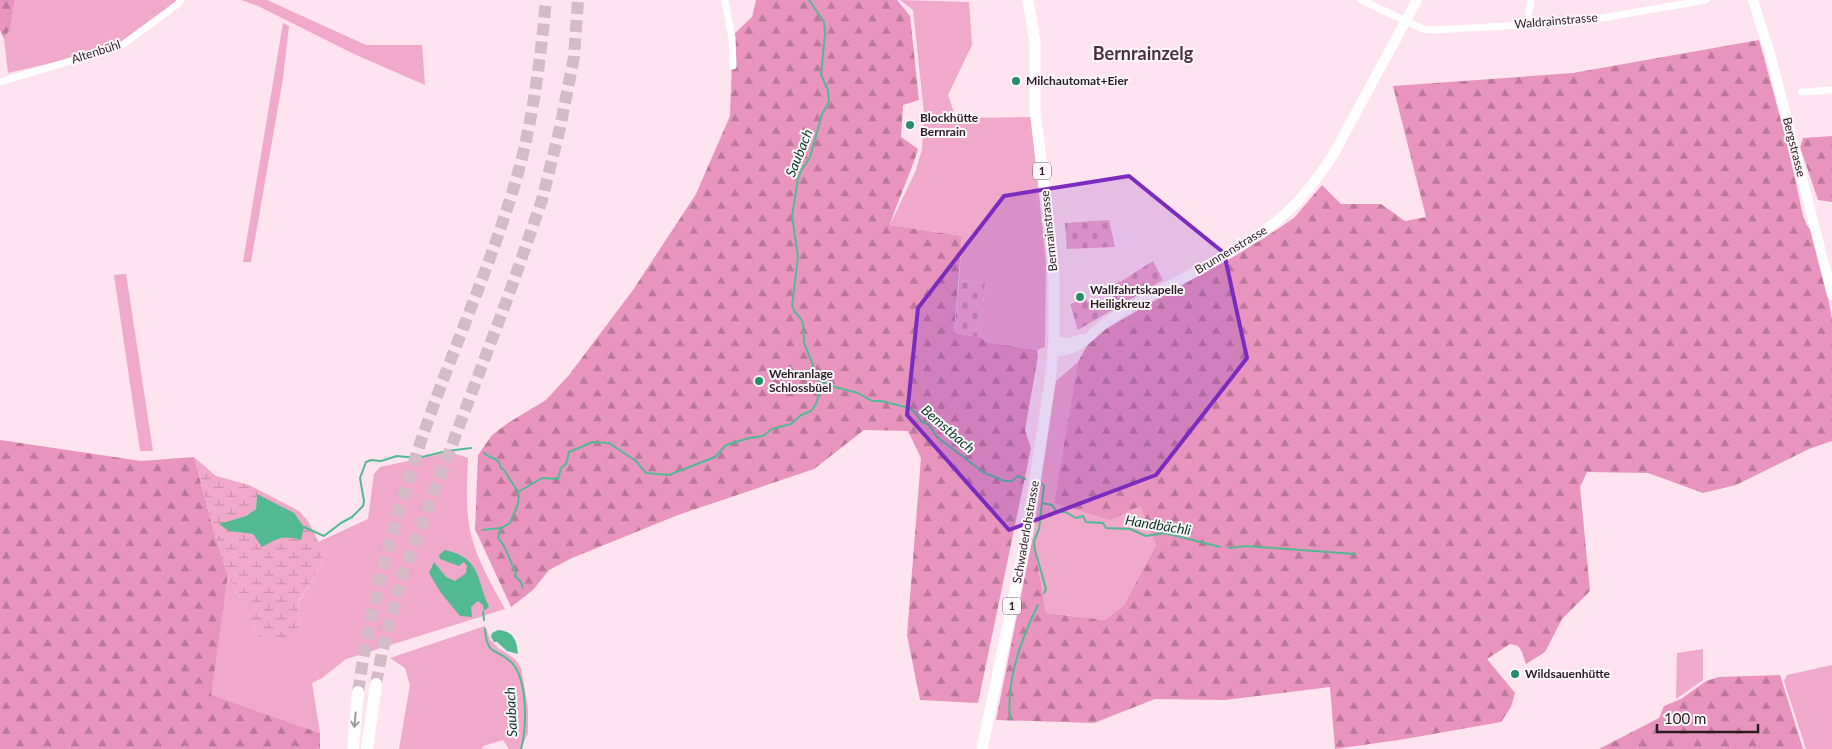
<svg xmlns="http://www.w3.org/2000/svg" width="1832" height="749" font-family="Lato,sans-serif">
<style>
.grass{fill:#f0a8cb}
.forest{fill:url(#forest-firs)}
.wetland{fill:url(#wetland-marsh);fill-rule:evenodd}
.cemetery{fill:url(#cemetery-stones)}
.water{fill:#52b992}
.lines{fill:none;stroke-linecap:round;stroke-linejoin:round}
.stream{stroke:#52b992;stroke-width:2}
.motorway-tunnel{stroke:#d4bbc6;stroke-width:12;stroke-dasharray:12 6;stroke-linecap:butt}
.minor{stroke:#fff;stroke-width:7}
.secondary{stroke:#fff;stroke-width:10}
.primary{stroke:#fff;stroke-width:11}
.motorway{stroke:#fff;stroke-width:12}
.oneway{stroke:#9f999c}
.marked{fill:#7b2cbf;fill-opacity:0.2;stroke:#7b2cbf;stroke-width:4;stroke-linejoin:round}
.poi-dot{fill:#238c69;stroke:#fef7fa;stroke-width:2}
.labels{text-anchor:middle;stroke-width:4;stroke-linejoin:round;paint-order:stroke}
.shield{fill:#fef7fa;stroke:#695e64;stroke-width:1}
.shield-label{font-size:11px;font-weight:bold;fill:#291d23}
.street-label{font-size:12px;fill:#291d23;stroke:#fef7fa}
.poi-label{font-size:12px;font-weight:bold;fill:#291d23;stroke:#fef7fa;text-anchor:start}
.water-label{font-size:14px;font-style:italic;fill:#093828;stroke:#fef7fa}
.district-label{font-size:18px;font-weight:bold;fill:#4a2f3c;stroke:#fef7fa}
</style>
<defs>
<pattern id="forest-firs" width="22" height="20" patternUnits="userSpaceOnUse" patternTransform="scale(1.25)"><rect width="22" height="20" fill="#e894be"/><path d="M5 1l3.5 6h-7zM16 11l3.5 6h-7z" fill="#bc789a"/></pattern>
<pattern id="wetland-marsh" width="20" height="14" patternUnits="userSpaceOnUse" patternTransform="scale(1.25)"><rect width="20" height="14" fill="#f0a8cb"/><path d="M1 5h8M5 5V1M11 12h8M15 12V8" fill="none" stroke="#ce90ae"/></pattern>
<pattern id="cemetery-stones" width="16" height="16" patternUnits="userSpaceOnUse" patternTransform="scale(1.25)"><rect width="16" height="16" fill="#f0a8cb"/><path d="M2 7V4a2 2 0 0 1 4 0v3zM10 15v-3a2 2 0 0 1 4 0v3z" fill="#ce90ae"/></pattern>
</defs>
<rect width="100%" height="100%" fill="#ffe3ef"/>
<g class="grass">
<polygon points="15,0 178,0 119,44 73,58 8,73 4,39 10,29"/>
<polygon points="241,0 267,0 366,45 422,45 425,85 354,54 258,6"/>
<polygon points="900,0 969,2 972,45 948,95 956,118 1031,117 1046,263 1045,347 1037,350 987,342 980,337 985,283 959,281 962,236 890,225 916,170 922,149 924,113 913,10"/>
<polygon points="283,23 289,26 283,78 251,262 243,262"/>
<polygon points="126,274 153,451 140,451 114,275"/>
<polygon points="1078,362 1054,503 1140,506 1156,545 1124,605 1105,620 1046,613 1033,536 1056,381"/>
<path d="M450 452 468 458C467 483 465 510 471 535 477 560 493 587 505 609L346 659 322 678 312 683 320 733 210 695 228 575 248 612 260 641 300 629 298 603 318 571 324 553 318 542 368 519 374 474 380 467Z"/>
<polygon points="485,626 490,639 498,648 515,659 521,668 528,708 528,733 521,749 509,749 503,740 483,746 482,749 399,749 410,685 405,668 390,658"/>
<polygon points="1703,649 1703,680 1676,699 1677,653"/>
<polygon points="1832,665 1832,749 1806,749 1784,681 1787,675"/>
</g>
<g class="forest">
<polygon points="0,0 15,0 10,29 4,39 0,30"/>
<path d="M756 0H897L910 16 919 100 903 105 901 137 918 149C910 175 898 199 890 225L962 236 954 333 980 337 987 342 1037 350 1038 356 1025 430 1031 448 978 703 920 700 907 635 921 458 908 431 864 430 814 469 678 515 572 558 549 570 533 590 511 607 475 529 478 455 492 435 508 423 546 400 569 375 633 290 696 194 730 116 733 35 752 17Z"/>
<path d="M1759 40C1773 90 1787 141 1798 192 1801 204 1802 223 1812 231L1824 276 1832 319V441L1809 449 1736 485 1703 493 1648 473 1587 472 1580 487 1590 591 1562 619 1545 652 1526 664 1522 652 1518 646 1510 644 1487 659 1515 693 1511 707 1501 722 1405 739 1335 749 1330 687 1225 700 1155 699 1094 723 996 720 1033 536 1046 613 1105 620 1124 605 1156 545 1140 506 1110 520 1054 503 1078 362 1092 337 1264 238 1294 218 1322 185 1341 204H1381L1405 221 1426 217 1393 86 1573 73Z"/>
<polygon points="1832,136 1832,202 1818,200 1800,147 1803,138"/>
<polygon points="0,440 141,461 194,457 216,539 228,575 211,695 320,733 320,749 0,749"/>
<polygon points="1780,675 1803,749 1599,749 1659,718 1664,706 1681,699 1706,681 1719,677"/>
</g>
<path class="wetland" d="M194 457 216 476 249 485 299 511 308 521 324 553 318 571 298 602 300 629 284 641H260L248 612 228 575 216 539ZM257 495 289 536 278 538 262 546 253 534 229 531 220 524 246 516 256 509Z"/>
<g class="cemetery">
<polygon points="1109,220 1115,247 1067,249 1065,223"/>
<polygon points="1153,261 1163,280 1078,330 1070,304 1086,299 1088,302 1099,299 1102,304 1114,299 1110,286 1123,280"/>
<polygon points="959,281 985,283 980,337 954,333"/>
</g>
<g class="water">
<path d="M257 494 294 513 304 527 301 540C283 535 278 538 262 547L253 534 229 531 219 524 246 516 256 509Z"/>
<path d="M445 550C481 558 476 578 489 607L484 611 483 605 478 601 471 607 472 617 460 616 441 593 429 573 434 562 446 577 455 581 466 573 467 566 464 562 459 566 440 559 439 555Z"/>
<path d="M498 630C513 631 517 640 518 654L507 651 497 642H494L491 637 492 633Z"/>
</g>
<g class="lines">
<g class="stream">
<polyline points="809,0 824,22 825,34 821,75 828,90 829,102 822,114 810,157 801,171 798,179 792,216 798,257 792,305 794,311 801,319 803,324 804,343 813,365 813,374 815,378 831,386 858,393 872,401 881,401 909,408 915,412 921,421 929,425 937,437 983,472 1004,481 1012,481 1018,476 1025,479"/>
<polyline points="484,453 488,456 495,459 499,462 501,468 504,470 518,492 542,478 558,479 561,468 566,464 569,452 593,442 609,443 636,461 646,473 669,475 715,457 726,445 749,438 763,436 772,429 791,424 801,415 811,411 816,404 819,394 825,382"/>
<polyline points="1042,484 1044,486 1039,529 1034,541 1035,550 1046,589 1044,593"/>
<path d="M518 492C521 505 513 513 510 523L501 528 498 538C507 547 509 561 516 572L515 576 521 582 523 588"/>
<polyline points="1042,503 1052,505 1057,512 1066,512 1076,518 1083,516 1086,522 1103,523 1106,528 1130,529 1146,536 1165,533 1220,547"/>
<polyline points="304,527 324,536 341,523 352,517 363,506 364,501 360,478 366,462 371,460 381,461 397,456 418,458 447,451 471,448"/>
<polyline points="482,530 501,528"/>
<polyline points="1229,548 1246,546 1355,554"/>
<polyline points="483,612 484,620"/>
<path d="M485 629C487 658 497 647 512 663 528 680 527 728 521 749"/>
<path d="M1010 719C1006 680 1021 639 1038 605"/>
</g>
<g class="motorway-tunnel">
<polyline points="376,684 382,652 403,574 508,297 542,200 560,128 574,57 578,0"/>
<path d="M358 692C370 607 392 530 418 450 447 362 486 278 513 190 532 129 540 64 546 0"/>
</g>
<g class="minor">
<polyline points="725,0 732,38 733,66"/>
<polyline points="1361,0 1423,29 1436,30 1554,23 1596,19 1706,0"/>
<polyline points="1527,24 1531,0"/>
<polyline points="0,82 121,46 178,4 181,0"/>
<polyline points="1802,92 1832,90"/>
</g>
<g class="secondary">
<polyline points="1753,0 1771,57 1832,295"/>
<polyline points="1054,342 1071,343 1082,339"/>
<path d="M1054 351C1083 352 1089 333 1111 319 1165 283 1229 261 1279 219 1301 201 1318 178 1333 155L1417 0"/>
</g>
<polyline class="primary" points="982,749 1025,543 1050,381 1054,342 1054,280 1051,243 1035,110 1035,42 1028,0"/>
<g class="motorway">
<polyline points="353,749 358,692"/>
<polyline points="367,749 376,684"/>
</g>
</g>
<defs><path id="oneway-shaft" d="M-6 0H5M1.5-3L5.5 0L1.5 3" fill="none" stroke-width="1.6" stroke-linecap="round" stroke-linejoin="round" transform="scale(1.25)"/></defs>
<use class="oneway" href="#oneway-shaft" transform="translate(355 720) rotate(95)"/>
<path class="marked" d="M1129 176 1224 253 1247 358 1156 475 1009 530 907 415 918 308 1004 196Z"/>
<g class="poi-dot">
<circle cx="1016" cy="81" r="5"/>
<circle cx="910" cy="125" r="5"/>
<circle cx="1080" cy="297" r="5"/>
<circle cx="759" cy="381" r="5"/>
<circle cx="1515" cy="674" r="5"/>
</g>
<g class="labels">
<g class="shield">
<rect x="1033" y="162.5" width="18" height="17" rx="4"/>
<rect x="1003" y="597.5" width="18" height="17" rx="4"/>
</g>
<g class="shield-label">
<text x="1042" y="175">1</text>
<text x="1012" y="610">1</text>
</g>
<g class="street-label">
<text transform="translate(1556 21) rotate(-5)" y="4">Waldrainstrasse</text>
<text transform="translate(96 52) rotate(-18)" y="4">Altenbühl</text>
<text transform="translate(1794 147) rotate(76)" y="4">Bergstrasse</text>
<text transform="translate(1049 231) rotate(-96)" y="4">Bernrainstrasse</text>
<text transform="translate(1231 250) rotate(-31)" y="4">Brunnenstrasse</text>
<text transform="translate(1026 532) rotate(-80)" y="4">Schwaderlohstrasse</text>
</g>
<g class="poi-label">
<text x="1026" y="85">Milchautomat+Eier</text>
<text x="920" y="122">Blockhütte<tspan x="920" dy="14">Bernrain</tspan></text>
<text x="1090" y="294">Wallfahrtskapelle<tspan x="1090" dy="14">Heiligkreuz</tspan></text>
<text x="769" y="378">Wehranlage<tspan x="769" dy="14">Schlossbüel</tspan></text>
<text x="1525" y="678">Wildsauenhütte</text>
</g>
<g class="water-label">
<text transform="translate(799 153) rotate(-68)" y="5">Saubach</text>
<text transform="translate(948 429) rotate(41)" y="5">Bemstbach</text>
<text transform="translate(1158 525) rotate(9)" y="5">Handbächli</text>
<text transform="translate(511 712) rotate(-93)" y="5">Saubach</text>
</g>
<g class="district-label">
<text x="1143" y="60">Bernrainzelg</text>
</g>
</g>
<path d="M1657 724v8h101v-8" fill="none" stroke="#291d23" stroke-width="2.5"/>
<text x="1664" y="724" font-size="15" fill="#291d23" stroke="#fef7fa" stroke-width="4" paint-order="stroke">100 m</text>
</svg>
